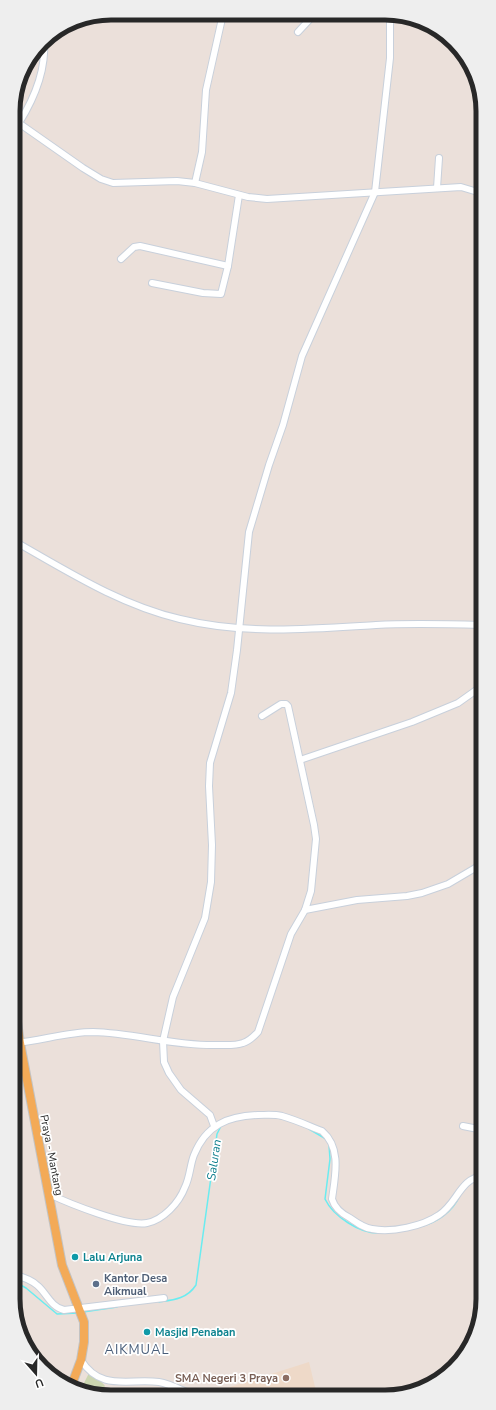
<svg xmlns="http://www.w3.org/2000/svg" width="496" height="1410" font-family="'Nunito Sans',sans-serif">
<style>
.education{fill:#eed9c8}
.cemetery{fill:#cbd5b0}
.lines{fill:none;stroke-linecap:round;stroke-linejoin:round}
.stream{stroke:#6aecf0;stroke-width:1.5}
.minor-casing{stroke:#c8d0db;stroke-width:8}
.major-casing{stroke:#c3c3c3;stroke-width:10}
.minor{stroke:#fff;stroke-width:6}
.major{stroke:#f3aa57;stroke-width:8}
.culture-dot{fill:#0f9aa8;stroke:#fff;stroke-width:1.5}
.service-dot{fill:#5c6f8a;stroke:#fff;stroke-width:1.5}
.education-dot{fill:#8d6e63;stroke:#fff;stroke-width:1.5}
.labels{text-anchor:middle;stroke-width:3.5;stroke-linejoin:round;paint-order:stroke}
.street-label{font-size:11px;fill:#282828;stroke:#fff}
.culture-label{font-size:11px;font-weight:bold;fill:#0d838f;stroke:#fff;text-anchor:start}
.service-label{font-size:11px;font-weight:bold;fill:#4e5e75;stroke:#fff;text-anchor:start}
.education-label{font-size:11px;font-weight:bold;fill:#785e54;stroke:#fff;text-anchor:end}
.water-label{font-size:12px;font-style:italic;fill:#0c7e8c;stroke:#fff}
.quarter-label{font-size:13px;letter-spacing:1px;fill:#485d79;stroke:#fff}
.rim{fill:none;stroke:#282828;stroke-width:5}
</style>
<rect width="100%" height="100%" fill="#ebe0da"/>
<polygon class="education" points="309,1362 317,1395 212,1395 211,1393"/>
<polygon class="cemetery" points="89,1373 98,1378 105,1386 98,1395 92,1395 81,1389"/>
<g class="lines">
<g class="stream">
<polyline points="309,1129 326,1139"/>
<path d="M329 1145 330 1159 325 1199C333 1216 360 1234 380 1233"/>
<path d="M419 1227C436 1223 453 1212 460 1195"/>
<polyline points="15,1282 26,1288 57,1314 78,1313"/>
<path d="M159 1302C173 1300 187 1299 196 1285L217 1134 221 1126"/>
<polyline points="83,1312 117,1307"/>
</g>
<g class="minor-casing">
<g id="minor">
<polyline points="298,32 311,18 323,14"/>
<polyline points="13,119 83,168 101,179 113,183 177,181 195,183 248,197 267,199 461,187 481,193"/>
<path d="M19 123C34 99 46 69 44 41"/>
<polyline points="195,183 202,152 206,90 223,14"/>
<polyline points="437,188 439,158"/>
<polyline points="121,259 134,247 140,246 228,266"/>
<polyline points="152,283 203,293 221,294 228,266 239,195"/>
<path d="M14 541C67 571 120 605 180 619 245 635 311 629 376 625 411 623 447 624 482 625"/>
<polyline points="262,716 281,704 286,704 288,706 314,825 316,839 311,891 305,910"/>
<polyline points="300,760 412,722 458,703 482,686"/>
<path d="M15 1043C41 1041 66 1032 93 1032 134 1033 174 1046 216 1045 225 1045 235 1046 243 1043 250 1041 253 1037 258 1032L291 934 305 910 357 900 407 896 422 893 448 884 482 864"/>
<polyline points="214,1126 210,1115 181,1090 169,1073 164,1062 163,1041 173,997 205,918 211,882 212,845 209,786 210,763 231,693 237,650 249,532 269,465 283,425 302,356 375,192 390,58 390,15"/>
<polyline points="463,1126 483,1130"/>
<path d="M49 1194C68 1203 127 1227 147 1223 163 1220 179 1203 185 1187 190 1177 190 1165 194 1155 206 1125 228 1116 258 1115 266 1115 274 1114 282 1116 296 1120 309 1126 322 1131 342 1148 335 1176 332 1199 335 1209 342 1214 350 1218 357 1223 364 1228 372 1229 392 1233 423 1226 439 1215 457 1204 460 1178 483 1176"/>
<path d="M15 1275C23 1277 32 1280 38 1286 47 1294 51 1307 64 1310L164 1298"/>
<path d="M81 1360C101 1392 129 1378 159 1382 171 1384 183 1391 194 1395"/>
</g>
</g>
<g class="major-casing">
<polyline id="major" points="14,1001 20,1043 62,1265 84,1322 84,1342 81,1360 72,1384"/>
</g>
<use href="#minor" class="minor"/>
<use href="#major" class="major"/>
</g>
<g class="culture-dot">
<circle cx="75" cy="1257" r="4"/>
<circle cx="147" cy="1332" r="4"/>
</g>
<circle class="service-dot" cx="96" cy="1284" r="4"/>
<circle class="education-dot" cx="286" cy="1378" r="4"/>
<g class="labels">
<g class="street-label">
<text transform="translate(52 1155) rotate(79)" y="4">Praya - Mantang</text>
</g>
<g class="culture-label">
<text x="83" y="1261">Lalu Arjuna</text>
<text x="155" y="1336">Masjid Penaban</text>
</g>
<g class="service-label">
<text x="104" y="1282">Kantor Desa<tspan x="104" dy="13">Aikmual</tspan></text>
</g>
<g class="education-label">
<text x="278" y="1382">SMA Negeri 3 Praya</text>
</g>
<g class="water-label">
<text transform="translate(214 1160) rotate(-82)" y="4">Saluran</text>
</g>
<g class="quarter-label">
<text x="137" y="1354">AIKMUAL</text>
</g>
</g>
<path d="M0 0H496V1410H0ZM111 20H385A91 91 0 0 1 476 111V1299A91 91 0 0 1 385 1390H111A91 91 0 0 1 20 1299V111A91 91 0 0 1 111 20Z" fill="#eee" fill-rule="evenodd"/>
<path class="rim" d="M111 20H385A91 91 0 0 1 476 111V1299A91 91 0 0 1 385 1390H111A91 91 0 0 1 20 1299V111A91 91 0 0 1 111 20Z"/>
<g transform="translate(36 1374) rotate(160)" stroke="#ffffff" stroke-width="3" paint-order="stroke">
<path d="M0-3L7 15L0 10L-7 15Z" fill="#282828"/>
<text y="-6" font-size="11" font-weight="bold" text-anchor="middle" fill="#282828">U</text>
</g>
</svg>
